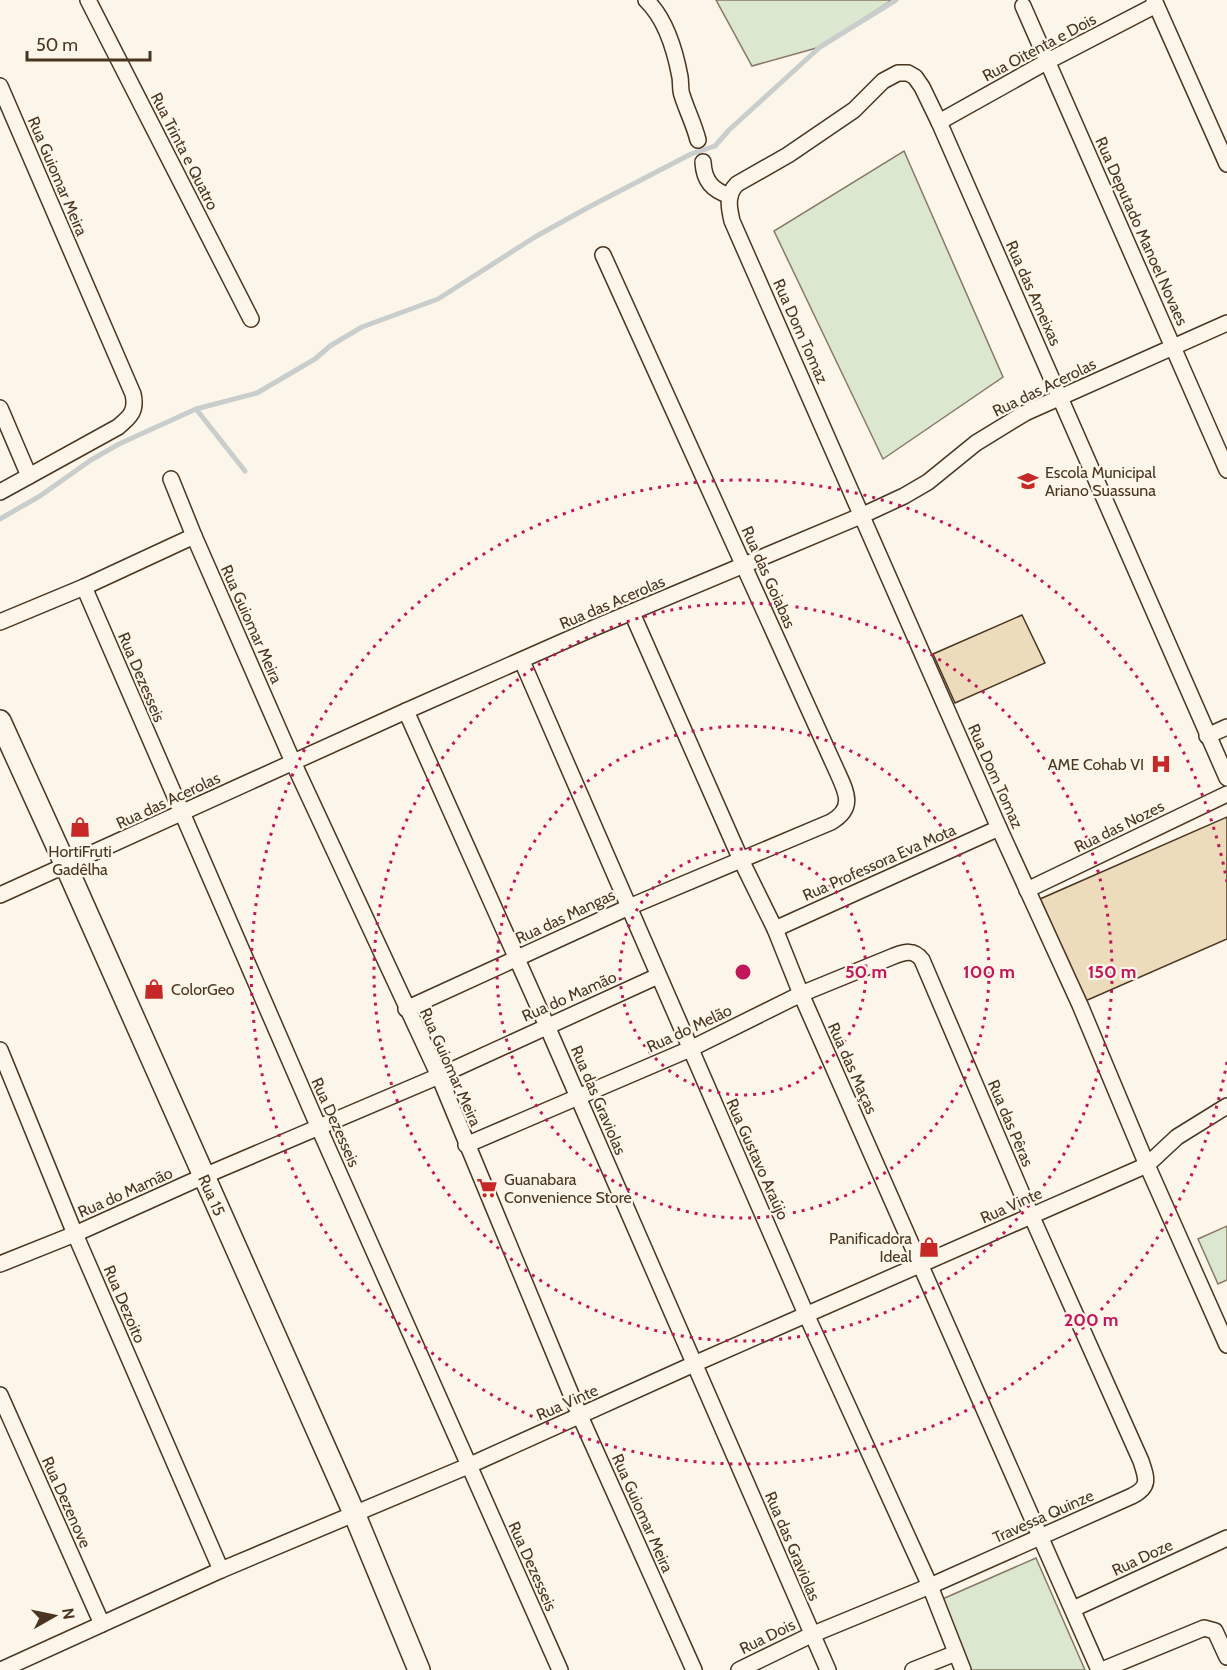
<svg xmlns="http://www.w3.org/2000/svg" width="1227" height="1670" font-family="Cabin,sans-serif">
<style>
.green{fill:#dce7d0;stroke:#887966;stroke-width:1.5}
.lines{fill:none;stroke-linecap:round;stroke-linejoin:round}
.stream{stroke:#c9cecd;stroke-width:5}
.building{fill:#ecdcbc;stroke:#4a3520;stroke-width:1.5}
.minor-casing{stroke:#4a3520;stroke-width:18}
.secondary-casing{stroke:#4a3520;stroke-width:24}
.minor{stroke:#fbf6e9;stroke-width:15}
.secondary{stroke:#fbf6e9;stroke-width:21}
.ring{fill:none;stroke:#c2185b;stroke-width:3;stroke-dasharray:3 6}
.labels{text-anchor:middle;stroke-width:4.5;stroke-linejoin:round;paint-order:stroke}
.street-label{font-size:16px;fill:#4a3520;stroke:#fbf6e9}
.poi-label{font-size:16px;fill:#4a3520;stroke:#fbf6e9;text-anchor:start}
.centre{fill:#c2185b;stroke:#fbf6e9;stroke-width:3}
.ring-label{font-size:18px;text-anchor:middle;font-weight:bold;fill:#c2185b;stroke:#fbf6e9;stroke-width:4.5;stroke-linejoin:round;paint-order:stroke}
</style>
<rect width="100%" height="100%" fill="#fbf6e9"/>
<g class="green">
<polygon points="716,0 892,0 820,47 752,66"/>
<polygon points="904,151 1003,377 883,459 774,231"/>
<polygon points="1227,1226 1227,1280 1218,1284 1198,1239"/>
<polygon points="1036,1558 1085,1670 969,1670 938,1601"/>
</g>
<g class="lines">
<g class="stream">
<polyline points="196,409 245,471"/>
<polyline points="0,519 40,496 91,460 119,444 196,409 257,393 315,359 330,346 362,327 438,299 535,237 587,208 691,154 715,146 729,130 820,47 896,0"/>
</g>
</g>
<g class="building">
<polygon points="1022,615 1045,663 955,703 933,654"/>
<polygon points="1227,817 1227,939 1083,1002 1040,899"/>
</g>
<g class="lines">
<g class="minor-casing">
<g id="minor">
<polyline points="88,0 251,319"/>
<path d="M646 0C666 19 675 50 680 77 681 83 680 90 682 95 687 111 694 124 698 140"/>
<polyline points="1154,0 1227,164"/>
<polyline points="1023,6 1227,470"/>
<path d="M0 86 133 394C137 411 130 417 118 427L0 492"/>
<polyline points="939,122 1048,61 1156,5"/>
<path d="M703 162C704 181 712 190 730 196"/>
<polyline points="0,408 29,476"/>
<polyline points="171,479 194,536 293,762 439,1076 580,1416 694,1670"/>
<polyline points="84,587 319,1128 560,1670"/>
<polyline points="632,613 741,860 775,929 801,994 1099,1670"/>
<polyline points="0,622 84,587 194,536"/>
<polyline points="522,661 806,1314 930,1586 963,1670"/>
<polyline points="406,711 547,1026 828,1670"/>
<polyline points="1207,736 1227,727"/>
<path d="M1227 778 939 122 922 87 915 77 908 73H898L883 81 854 110 788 155 737 184C726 195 729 208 732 221L999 828 1080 1005 1147 1165 1227 1345"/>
<polyline points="1027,890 1227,794"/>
<polyline points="0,895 406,711 596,627 863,515 904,496 928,482 976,443 1025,413 1227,323"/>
<polyline points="775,929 999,828"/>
<path d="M406 1009 629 907 831 822C857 807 845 790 835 767L603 255"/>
<polyline points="0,1050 75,1234 221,1570"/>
<path d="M466 1145 690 1049 801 994 894 956C905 952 914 949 922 960L1031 1215 1141 1461C1147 1479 1150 1487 1132 1496L930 1586 811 1635 739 1670"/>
<polyline points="0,1264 75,1234 204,1176 439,1076 658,976"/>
<polyline points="0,1395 102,1624"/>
<polyline points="1073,1609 1227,1538"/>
<polyline points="1,1670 221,1570 468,1466 694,1364 1147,1165 1177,1137 1227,1106"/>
<polyline points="913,1670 956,1653"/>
<polyline points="1102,1670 1204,1628 1215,1631 1227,1657"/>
</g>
</g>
<g class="secondary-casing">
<polyline id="secondary" points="0,721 66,866 354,1513 419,1670"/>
</g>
<use href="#minor" class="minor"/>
<use href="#secondary" class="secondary"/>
</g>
<g class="ring">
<circle cx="743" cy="972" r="123"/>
<circle cx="743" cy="972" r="246"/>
<circle cx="743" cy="972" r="369"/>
<path d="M1227 1062A492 492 0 1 1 1227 882"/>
</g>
<defs>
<g id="school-bare" transform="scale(1.62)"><path d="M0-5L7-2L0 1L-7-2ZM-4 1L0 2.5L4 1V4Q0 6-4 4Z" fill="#c62828" stroke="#fbf6e9" stroke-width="2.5" paint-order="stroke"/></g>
<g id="hospital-bare" transform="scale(1.62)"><path d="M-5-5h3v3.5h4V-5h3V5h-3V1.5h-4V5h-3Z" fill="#c62828" stroke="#fbf6e9" stroke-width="2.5" paint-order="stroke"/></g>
<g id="shop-bare" transform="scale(1.62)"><path d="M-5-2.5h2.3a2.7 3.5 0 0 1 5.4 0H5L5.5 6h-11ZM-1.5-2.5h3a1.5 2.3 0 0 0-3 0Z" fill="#c62828" stroke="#fbf6e9" stroke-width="2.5" paint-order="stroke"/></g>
<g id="supermarket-bare" transform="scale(1.62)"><path d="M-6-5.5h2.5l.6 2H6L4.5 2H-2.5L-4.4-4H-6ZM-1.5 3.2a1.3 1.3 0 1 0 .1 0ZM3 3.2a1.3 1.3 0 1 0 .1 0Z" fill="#c62828" stroke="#fbf6e9" stroke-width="2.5" paint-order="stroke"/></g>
</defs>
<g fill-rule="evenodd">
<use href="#school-bare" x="1028" y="481"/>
<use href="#hospital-bare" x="1161" y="764"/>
<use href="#shop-bare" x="80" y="827"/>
<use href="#shop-bare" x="154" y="989"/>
<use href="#supermarket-bare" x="487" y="1188"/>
<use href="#shop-bare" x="929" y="1247"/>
</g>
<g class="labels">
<g class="street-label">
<text transform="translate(1039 47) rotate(-28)" y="6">Rua Oitenta e Dois</text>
<text transform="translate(185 151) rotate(63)" y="6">Rua Trinta e Quatro</text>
<text transform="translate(58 176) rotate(67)" y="6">Rua Guiomar Meira</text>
<text transform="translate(1142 231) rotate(66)" y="6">Rua Deputado Manoel Novaes</text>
<text transform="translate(1034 293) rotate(66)" y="6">Rua das Ameixas</text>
<text transform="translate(801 331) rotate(66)" y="6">Rua Dom Tomaz</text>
<text transform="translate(1044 387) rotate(-26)" y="6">Rua das Acerolas</text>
<text transform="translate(769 577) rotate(66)" y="6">Rua das Goiabas</text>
<text transform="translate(612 602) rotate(-23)" y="6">Rua das Acerolas</text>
<text transform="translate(252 624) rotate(66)" y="6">Rua Guiomar Meira</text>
<text transform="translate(142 677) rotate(67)" y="6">Rua Dezesseis</text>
<text transform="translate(996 776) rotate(66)" y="6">Rua Dom Tomaz</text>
<text transform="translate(168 800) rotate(-25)" y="6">Rua das Acerolas</text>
<text transform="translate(1119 826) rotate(-26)" y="6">Rua das Nozes</text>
<text transform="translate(879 862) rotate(-24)" y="6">Rua Professora Eva Mota</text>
<text transform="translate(565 916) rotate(-25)" y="6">Rua das Mangas</text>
<text transform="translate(569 996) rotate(-24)" y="6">Rua do Mamão</text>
<text transform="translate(689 1028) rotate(-25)" y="6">Rua do Melão</text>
<text transform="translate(451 1067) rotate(66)" y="6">Rua Guiomar Meira</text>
<text transform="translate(853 1068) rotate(66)" y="6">Rua das Maças</text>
<text transform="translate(599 1100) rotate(67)" y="6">Rua das Graviolas</text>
<text transform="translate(336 1122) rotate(66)" y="6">Rua Dezesseis</text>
<text transform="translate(1011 1123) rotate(67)" y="6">Rua das Pêras</text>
<text transform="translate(758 1159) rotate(66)" y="6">Rua Gustavo Araújo</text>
<text transform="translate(125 1192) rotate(-24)" y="6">Rua do Mamão</text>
<text transform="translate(212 1195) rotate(66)" y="6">Rua 15</text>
<text transform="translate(1011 1205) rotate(-24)" y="6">Rua Vinte</text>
<text transform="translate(125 1304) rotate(67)" y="6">Rua Dezoito</text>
<text transform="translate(567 1402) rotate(-24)" y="6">Rua Vinte</text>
<text transform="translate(67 1502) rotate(66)" y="6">Rua Dezenove</text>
<text transform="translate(643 1513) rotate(66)" y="6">Rua Guiomar Meira</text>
<text transform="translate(1043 1516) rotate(-24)" y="6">Travessa Quinze</text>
<text transform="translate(793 1546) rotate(67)" y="6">Rua das Graviolas</text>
<text transform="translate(1142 1557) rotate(-25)" y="6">Rua Doze</text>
<text transform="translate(533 1566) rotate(66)" y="6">Rua Dezesseis</text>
<text transform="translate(767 1636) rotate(-26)" y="6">Rua Dois</text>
</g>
<g class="poi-label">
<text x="1045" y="478">Escola Municipal<tspan x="1045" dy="18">Ariano Suassuna</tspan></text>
<text x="1144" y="770" text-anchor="end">AME Cohab VI</text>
<text x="80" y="857" text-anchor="middle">HortiFruti<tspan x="80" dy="18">Gadêlha</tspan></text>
<text x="171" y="995">ColorGeo</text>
<text x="504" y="1185">Guanabara<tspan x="504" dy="18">Convenience Store</tspan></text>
<text x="912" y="1244" text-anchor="end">Panificadora<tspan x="912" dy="18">Ideal</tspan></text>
</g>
</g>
<circle cx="743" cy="972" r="9" class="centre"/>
<g class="ring-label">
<text x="866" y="978">50 m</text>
<text x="989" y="978">100 m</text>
<text x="1112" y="978">150 m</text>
<text x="1091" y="1326">200 m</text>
</g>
<g transform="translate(54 1616) rotate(81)" stroke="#fbf6e9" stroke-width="4.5" paint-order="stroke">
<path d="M0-4.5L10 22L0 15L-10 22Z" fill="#4a3520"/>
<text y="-9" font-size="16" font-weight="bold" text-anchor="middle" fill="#4a3520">N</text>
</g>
<path d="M27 51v9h123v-9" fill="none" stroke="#4a3520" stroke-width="3"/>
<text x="36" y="51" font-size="18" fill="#4a3520" stroke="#fbf6e9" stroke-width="4.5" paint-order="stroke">50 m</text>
</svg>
